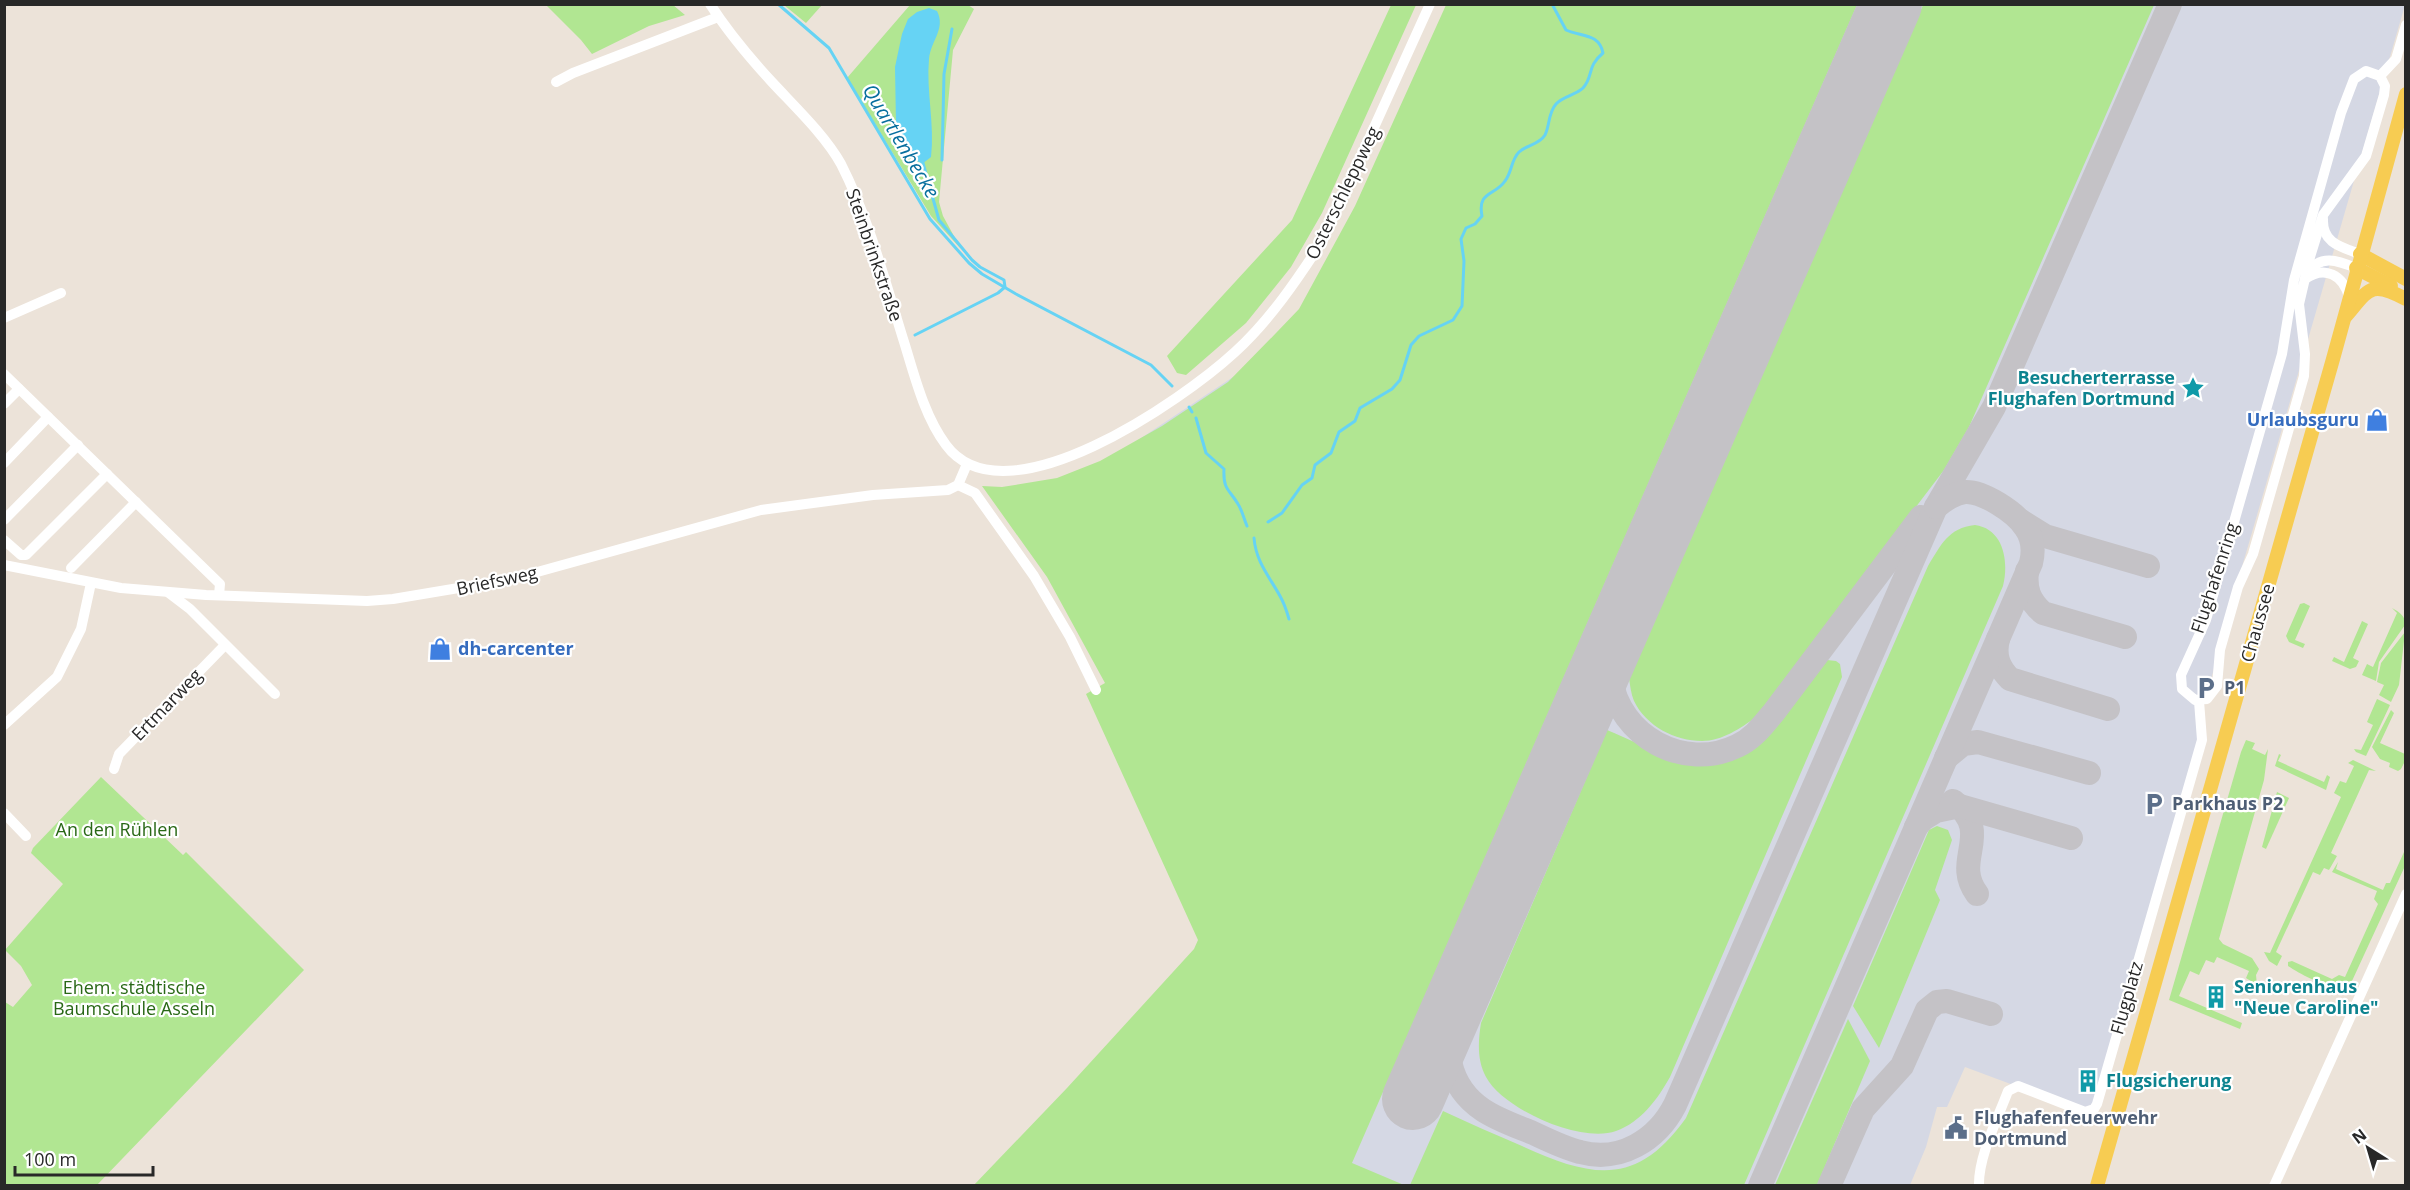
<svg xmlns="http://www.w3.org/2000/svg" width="2410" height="1190" font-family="'Open Sans',sans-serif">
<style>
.airport{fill:#d5d8e4}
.green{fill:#b1e692}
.water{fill:#66d3f4}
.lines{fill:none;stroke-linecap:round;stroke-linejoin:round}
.stream{stroke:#66d3f4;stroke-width:3}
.taxiway{stroke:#c4c2c6;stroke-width:24}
.runway{stroke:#c4c2c6;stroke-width:62}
.minor{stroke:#fff;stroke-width:10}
.major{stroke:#f7cc52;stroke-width:14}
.labels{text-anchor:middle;stroke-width:4.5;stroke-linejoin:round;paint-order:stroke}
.street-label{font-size:18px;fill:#282828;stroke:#fff}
.culture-label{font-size:18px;font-weight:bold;fill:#0d838f;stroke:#fff;text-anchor:start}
.shop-label{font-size:18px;font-weight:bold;fill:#366cbe;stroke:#fff;text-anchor:end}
.service-label{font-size:18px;font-weight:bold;fill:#4e5e75;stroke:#fff;text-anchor:start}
.park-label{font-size:18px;fill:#296816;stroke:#fff}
.water-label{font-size:20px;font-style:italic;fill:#076f9e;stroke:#fff}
</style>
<rect width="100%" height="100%" fill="#ece3d9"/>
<polygon class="airport" points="1448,5 2405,5 2237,584 2204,705 2202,740 2094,1104 2088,1109 2070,1106 1965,1067 1947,1107 1937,1107 1926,1147 1910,1185 975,1186 1203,951 1127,684 1087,474 1251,365 1330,275"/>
<g class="green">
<polygon points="546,5 673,5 685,15 649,26 592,54 581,40"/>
<polygon points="784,5 822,5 806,23"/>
<polygon points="910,5 968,5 974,9 953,50 939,202 943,216 961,249 931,216 847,78"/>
<polygon points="1391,5 1416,5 1322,213 1291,267 1246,323 1186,375 1177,373 1167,356 1292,220"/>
<polygon points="1446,5 1857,5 1352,1163 1404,1185 973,1186 1067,1088 1194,949 1198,940 1086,694 1105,683 1047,577 982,486 1002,487 1057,478 1100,461 1162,426 1228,382 1276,333 1299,309 1355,206"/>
<path d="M1923 5H2154L1969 427 1944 470 1756 717C1741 728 1722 741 1702 741 1675 741 1646 726 1634 701 1631 694 1630 685 1629 678Z"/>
<path d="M1975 525C2004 529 2009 562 2003 586L1744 1185H1410L1443 1111C1469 1123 1496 1135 1522 1146 1592 1178 1637 1187 1686 1118L1928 566C1941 545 1948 528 1975 525Z"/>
<polygon points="2304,603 2310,606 2295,640 2305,644 2303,648 2289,642 2286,636 2300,604"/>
<path d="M2392 608C2399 612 2406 616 2405 625L2379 662 2376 681 2362 675 2367 664 2373 667 2397 613Z"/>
<polygon points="2362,621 2368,624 2353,658 2359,661 2356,667 2350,669 2332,661 2334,657 2344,662"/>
<polygon points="2405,632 2399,685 2391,702 2379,695 2384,685 2377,682 2381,663"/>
<path d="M1827 660 1836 661 1840 664 1842 677 1670 1077C1657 1100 1641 1122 1616 1131 1581 1144 1503 1109 1486 1077 1477 1060 1478 1042 1481 1023L1607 730C1629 739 1652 751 1675 758 1746 780 1783 712 1820 665Z"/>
<polygon points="2377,699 2390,705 2366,756 2356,752 2354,749 2361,750 2373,725 2367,722"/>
<polygon points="2391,710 2394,713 2380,743 2405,754 2405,761 2401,769 2398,771 2389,767 2390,763 2380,759 2372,747"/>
<polygon points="2246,740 2255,743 2252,749 2265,755 2268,749 2264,780 2219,939 2223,944 2252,958 2259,969 2256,975 2257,985 2246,978 2249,971 2217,957 2214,963 2206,960 2199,975 2190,971 2179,996 2242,1023 2240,1029 2169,1000 2241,752"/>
<polygon points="2279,754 2281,755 2278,761 2324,782 2327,775 2330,777 2326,790 2275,766"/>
<polygon points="2353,760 2376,771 2369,770 2331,853 2337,856 2329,870 2324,868 2320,875 2313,872 2276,952 2282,956 2277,966 2269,961 2264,952 2270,953 2341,797 2334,793 2340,781 2346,783 2354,766 2348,763"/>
<polygon points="101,777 183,855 186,852 304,970 97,1185 5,1185 5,1002 13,1007 32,985 21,966 5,950 63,884 31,853 33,848"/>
<polygon points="2277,792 2289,798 2266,849 2262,847"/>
<polygon points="1937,826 1948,830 1952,840 1935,890 1940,900 1879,1048 1853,1006 1929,830"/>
<path d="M2404 852 2405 866 2352 981C2334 993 2305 977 2288 966V962L2292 961 2332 979 2339 975 2345 977 2378 904 2374 899 2377 891 2332 872 2338 862 2336 869 2383 890 2386 883H2390Z"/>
<polygon points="1848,1019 1870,1061 1817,1185 1775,1185"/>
</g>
<path class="water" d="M929 8 937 11C946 29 931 40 929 59 926 91 935 125 931 157L922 164 917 161 898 130 896 124 895 67 902 34 908 19 917 12Z"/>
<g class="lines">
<g class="stream">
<polyline points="778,4 829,48 930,219 969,263 982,274 1016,294 1151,365 1172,386"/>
<polyline points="942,160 944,74 952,29"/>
<polyline points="915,335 998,293 1005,287 1004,280 980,267 972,260 939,220 923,163"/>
<polyline points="1189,407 1192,412"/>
<path d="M1196 418 1206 453 1224 469C1223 490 1229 489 1238 504 1242 510 1244 519 1247 526"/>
<path d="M1268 522 1282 513 1302 485 1312 478 1315 465 1331 453 1339 432 1355 421 1360 408 1392 389 1400 380 1411 345 1419 336 1453 320 1462 306 1464 261 1461 239 1466 228 1475 224 1482 216C1477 191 1495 196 1505 181 1512 172 1511 160 1519 152 1526 145 1539 145 1545 135 1550 125 1548 113 1556 104 1563 96 1576 95 1583 88 1594 76 1586 67 1603 53 1599 33 1581 37 1566 30L1552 4"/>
<path d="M1254 538C1256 562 1269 576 1280 596 1284 603 1287 612 1289 619"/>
</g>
<g class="taxiway">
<polyline points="2021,521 2045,536 2148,566"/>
<path d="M2027 571C2025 589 2029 601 2043 613L2125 637"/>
<path d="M1998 639C1994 655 1998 667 2010 679L2108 709"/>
<path d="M1613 642C1612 654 1609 667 1611 679 1619 736 1684 772 1737 746 1753 739 1763 725 1774 712L1921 517"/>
<polyline points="1946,758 1963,744 1978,742 2089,773"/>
<path d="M1953 801C1995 834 1951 859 1977 894"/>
<polyline points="1916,827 1923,819 1936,811 1960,806 2071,838"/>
<path d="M1454 1007C1442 1045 1447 1086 1483 1110 1498 1120 1516 1126 1533 1133 1548 1140 1564 1148 1580 1152 1620 1163 1657 1140 1675 1105L1936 507 1994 407 2170 4"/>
<path d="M1760 1186 2031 563C2034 551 2033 538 2025 527 2015 512 1983 491 1965 492 1954 493 1945 500 1936 507"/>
<polyline points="1829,1186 1863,1109 1902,1066 1927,1010 1937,1002 1947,1001 1991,1014"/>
</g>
<polyline class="runway" points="1413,1099 1891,4"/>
<g class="minor">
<path d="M710 4C728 32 749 57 771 81 794 106 825 135 841 164 870 221 886 285 905 345 915 378 925 417 946 445 1005 525 1184 399 1235 352 1270 320 1297 280 1323 240L1430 4"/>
<polygon points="2366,71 2380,76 2385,86 2384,95 2366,156 2323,215 2310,257 2299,304 2305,354 2304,376 2253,554 2238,587 2220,650 2217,686 2207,699 2195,700 2182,689 2181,675 2206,620 2282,354 2294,280 2341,113 2354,79"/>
<polyline points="2380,76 2396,59 2406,25"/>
<polyline points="556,82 573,73 718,17"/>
<path d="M2323 219C2322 243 2341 247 2360 254"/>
<path d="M2308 274C2319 253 2339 261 2356 268"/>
<path d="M2305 279C2325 265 2343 275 2349 297"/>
<polyline points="4,318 61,293"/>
<polyline points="4,374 220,584 219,595"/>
<polyline points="4,404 19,389"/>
<polyline points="4,463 48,417"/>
<polyline points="958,485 975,493 1034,576 1070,637 1096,690"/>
<polyline points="4,520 78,445"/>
<polyline points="4,540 21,555 26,555 107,474"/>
<polyline points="4,565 121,588 206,595 367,601 393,599 512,579 761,510 873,495 948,490 958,485 967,464"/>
<polyline points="71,568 136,502"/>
<polyline points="169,593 190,609 275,694"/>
<polyline points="4,725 57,677 81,629 91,583"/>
<polyline points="114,769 119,754 225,645"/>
<polyline points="4,813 26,836"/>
<path d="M1979 1186C1978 1157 1998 1118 2008 1091L2018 1086 2085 1112 2094 1109 2097 1104 2202 740 2199 701"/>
<polyline points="2274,1186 2406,894"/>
</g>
<g class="major">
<polyline points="2360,254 2406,279"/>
<polyline points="2356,268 2391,286"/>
<path d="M2346 316C2369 289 2370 280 2406 299"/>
<polyline points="2097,1186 2333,359 2406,94"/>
</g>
</g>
<defs>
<g id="sight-bare" transform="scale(1.8)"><path d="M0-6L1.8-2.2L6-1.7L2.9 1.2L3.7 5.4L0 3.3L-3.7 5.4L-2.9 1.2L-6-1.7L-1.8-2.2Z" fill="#0f9aa8" stroke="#fff" stroke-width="2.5" paint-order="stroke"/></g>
<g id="shop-bare" transform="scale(1.8)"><path d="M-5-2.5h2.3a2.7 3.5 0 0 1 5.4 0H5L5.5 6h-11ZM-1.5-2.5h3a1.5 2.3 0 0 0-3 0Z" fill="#3f7fe0" stroke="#fff" stroke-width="2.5" paint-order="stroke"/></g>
<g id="parking-bare" transform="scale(1.8)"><path d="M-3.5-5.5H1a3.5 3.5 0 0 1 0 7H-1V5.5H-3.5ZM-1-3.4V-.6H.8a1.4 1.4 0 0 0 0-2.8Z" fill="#5c6f8a" stroke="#fff" stroke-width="2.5" paint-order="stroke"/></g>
<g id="building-bare" transform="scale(1.8)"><path d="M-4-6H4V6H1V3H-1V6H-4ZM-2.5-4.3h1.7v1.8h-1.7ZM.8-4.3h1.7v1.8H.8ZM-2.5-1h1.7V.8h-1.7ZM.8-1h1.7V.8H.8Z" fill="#0f9aa8" stroke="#fff" stroke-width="2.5" paint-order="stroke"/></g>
<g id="civic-bare" transform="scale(1.8)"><path d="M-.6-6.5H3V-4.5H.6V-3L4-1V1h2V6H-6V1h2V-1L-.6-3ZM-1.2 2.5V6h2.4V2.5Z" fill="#5c6f8a" stroke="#fff" stroke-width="2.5" paint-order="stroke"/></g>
</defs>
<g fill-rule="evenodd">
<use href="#sight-bare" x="2193" y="388"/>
<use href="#shop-bare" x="2377" y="420"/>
<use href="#shop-bare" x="440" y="649"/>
<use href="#parking-bare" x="2206" y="688"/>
<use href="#parking-bare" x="2154" y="804"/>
<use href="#building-bare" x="2216" y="997"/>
<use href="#building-bare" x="2088" y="1081"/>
<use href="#civic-bare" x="1956" y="1128"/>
</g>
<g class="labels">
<g class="street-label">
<text transform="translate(1343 193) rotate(-64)" y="6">Osterschleppweg</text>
<text transform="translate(874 255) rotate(71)" y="6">Steinbrinkstraße</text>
<text transform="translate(2215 578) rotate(-72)" y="6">Flughafenring</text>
<text transform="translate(497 581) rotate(-12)" y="6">Briefsweg</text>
<text transform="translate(2258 623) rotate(-74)" y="6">Chaussee</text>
<text transform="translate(167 705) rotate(-46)" y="6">Ertmarweg</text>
<text transform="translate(2127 998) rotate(-74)" y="6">Flugplatz</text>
</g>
<g class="culture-label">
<text x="2175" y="384" text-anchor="end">Besucherterrasse<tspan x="2175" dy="21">Flughafen Dortmund</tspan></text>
<text x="2234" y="993">Seniorenhaus<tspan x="2234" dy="21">"Neue Caroline"</tspan></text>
<text x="2106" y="1087">Flugsicherung</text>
</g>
<g class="shop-label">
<text x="2359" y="426">Urlaubsguru</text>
<text x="458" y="655" text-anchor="start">dh-carcenter</text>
</g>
<g class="service-label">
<text x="2224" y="694">P1</text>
<text x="2172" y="810">Parkhaus P2</text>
<text x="1974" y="1124">Flughafenfeuerwehr<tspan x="1974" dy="21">Dortmund</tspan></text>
</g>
<g class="park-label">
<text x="117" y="836">An den Rühlen</text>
<text x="134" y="994">Ehem. städtische<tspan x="134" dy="21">Baumschule Asseln</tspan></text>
</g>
<g class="water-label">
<text transform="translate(901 141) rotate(59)" y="7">Quartlenbecke</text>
</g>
</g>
<rect width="2410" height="1190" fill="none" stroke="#282828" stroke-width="12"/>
<g transform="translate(2368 1148) rotate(323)" stroke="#ffffff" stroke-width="4.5" paint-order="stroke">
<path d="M0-4.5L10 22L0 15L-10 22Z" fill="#282828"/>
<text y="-9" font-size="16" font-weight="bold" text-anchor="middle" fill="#282828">N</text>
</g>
<path d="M15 1166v9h138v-9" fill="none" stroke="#282828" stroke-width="3"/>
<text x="24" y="1166" font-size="18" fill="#282828" stroke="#ffffff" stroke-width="4.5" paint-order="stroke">100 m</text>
</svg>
